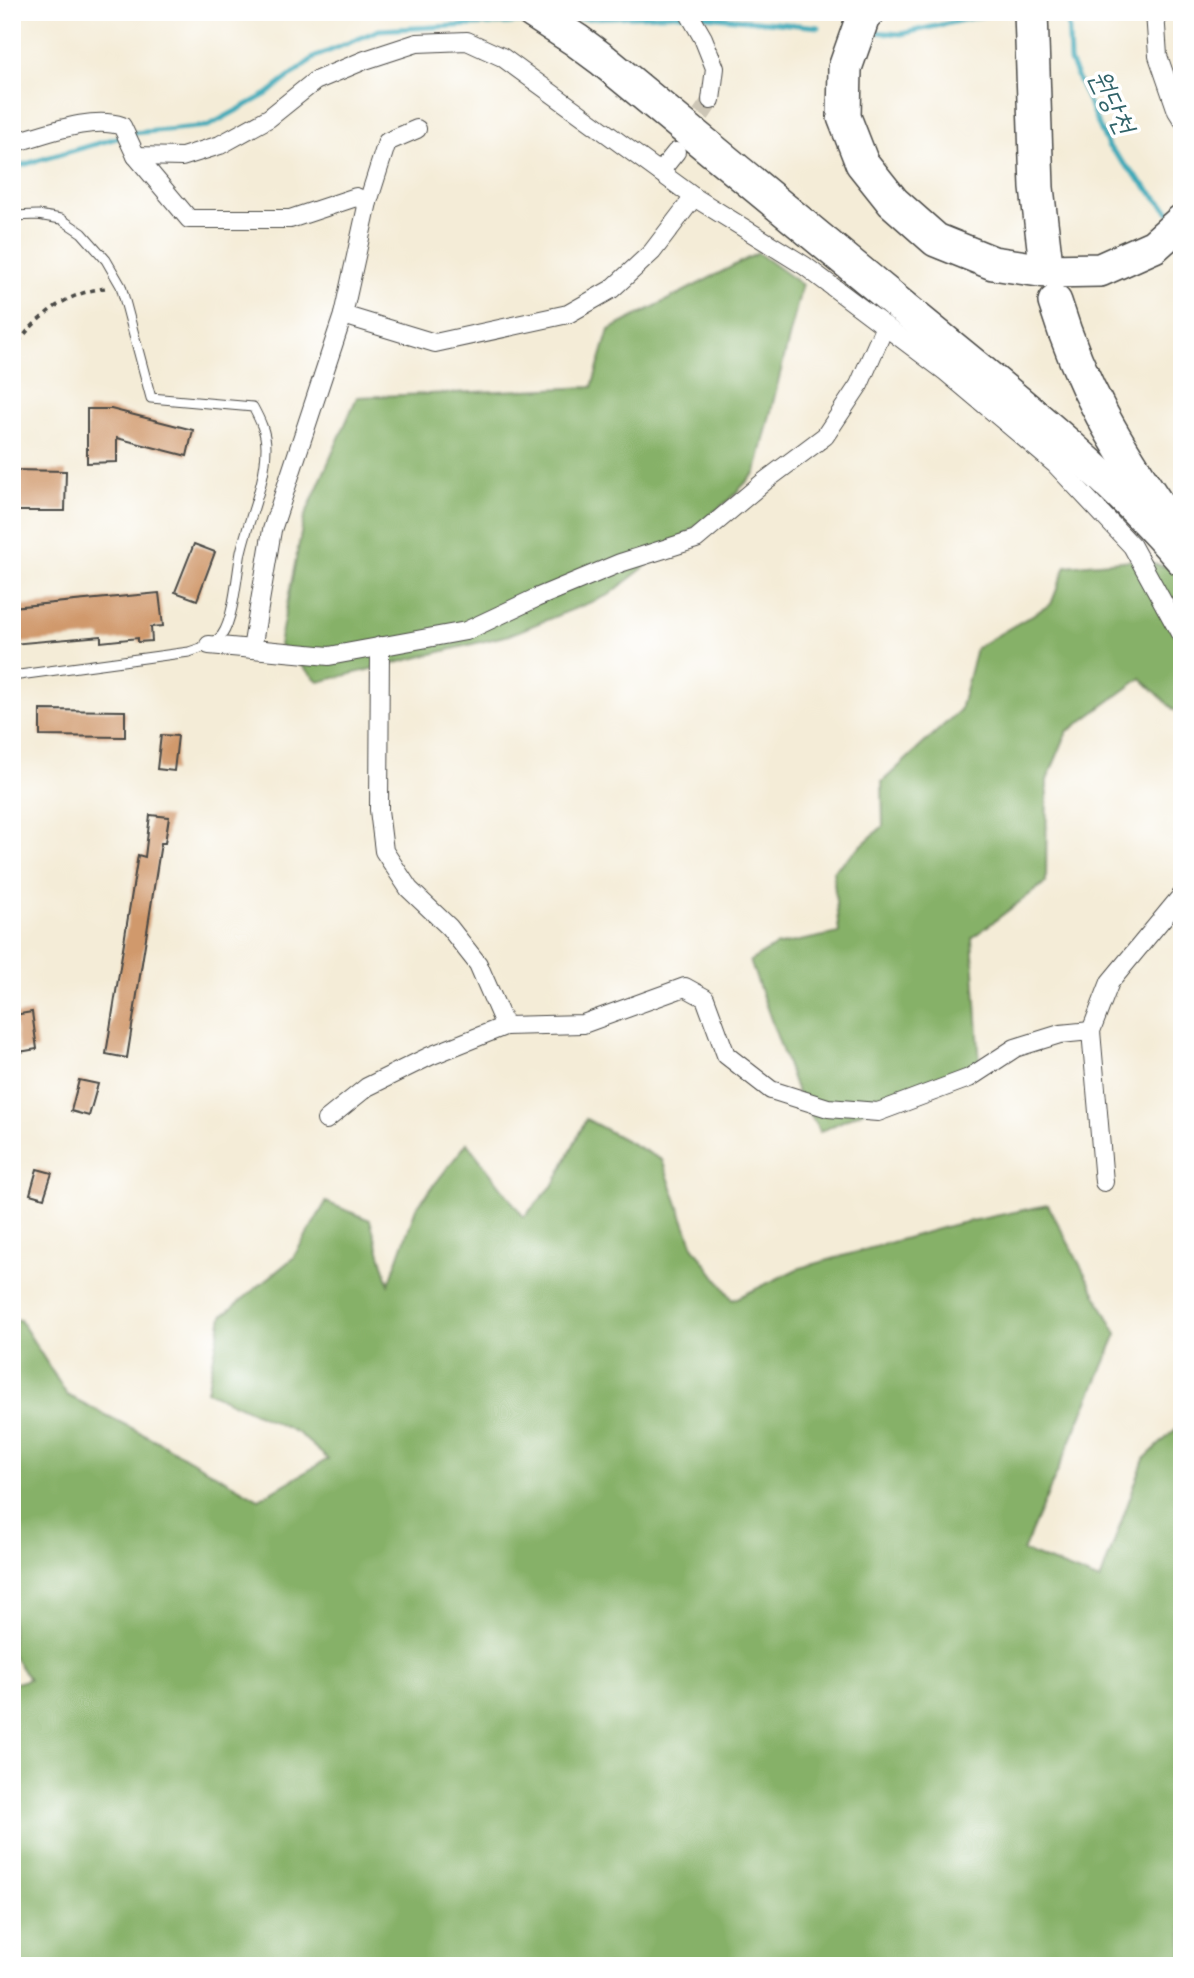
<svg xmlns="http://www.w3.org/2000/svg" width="1194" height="1978" font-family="'Shantell Sans','Poor Story',sans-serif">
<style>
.forest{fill:#86b168;stroke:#586e4a;stroke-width:2}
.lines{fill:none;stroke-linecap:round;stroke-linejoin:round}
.stream{stroke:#3aa9b8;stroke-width:5}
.building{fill:#d0996c}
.minor-tunnel{stroke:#ccc5b5;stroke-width:18;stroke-dasharray:18 9;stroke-linecap:butt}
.service-casing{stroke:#494845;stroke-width:11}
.minor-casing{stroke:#494845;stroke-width:20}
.motorway-casing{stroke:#494845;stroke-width:36}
.path{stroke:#494845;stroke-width:3.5;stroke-dasharray:5 5;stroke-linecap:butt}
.service{stroke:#fff;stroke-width:9}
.minor{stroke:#fff;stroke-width:18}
.motorway{stroke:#fff;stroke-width:33}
.labels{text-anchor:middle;stroke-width:7;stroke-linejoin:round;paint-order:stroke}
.water-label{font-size:28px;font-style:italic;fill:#32646a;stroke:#fff}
</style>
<rect width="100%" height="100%" fill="#fff"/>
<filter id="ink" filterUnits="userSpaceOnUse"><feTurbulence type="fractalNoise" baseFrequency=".0143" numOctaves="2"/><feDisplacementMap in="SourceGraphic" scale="14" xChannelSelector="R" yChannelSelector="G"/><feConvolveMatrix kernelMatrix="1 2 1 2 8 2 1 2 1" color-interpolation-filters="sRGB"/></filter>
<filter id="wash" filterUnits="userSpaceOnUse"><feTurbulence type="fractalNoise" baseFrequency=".00686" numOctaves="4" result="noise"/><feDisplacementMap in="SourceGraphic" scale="28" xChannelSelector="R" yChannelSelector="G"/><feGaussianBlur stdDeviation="1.57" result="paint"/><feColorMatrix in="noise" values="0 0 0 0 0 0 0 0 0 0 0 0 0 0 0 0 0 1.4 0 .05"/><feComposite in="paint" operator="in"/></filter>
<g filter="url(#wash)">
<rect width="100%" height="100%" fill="#f4ecd7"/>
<g class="forest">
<polygon points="758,253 802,285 756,472 729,500 609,595 509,635 319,682 279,645 304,518 357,397 592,387 609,330"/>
<polygon points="1132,560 1179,569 1182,573 1182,714 1174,710 1141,678 1067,732 1047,780 1046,882 972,938 980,1066 899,1094 820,1132 797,1092 750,961 775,946 839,933 833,871 883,826 882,782 960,710 976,648 1051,604 1066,566"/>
<polygon points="586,1119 662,1160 693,1246 733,1300 797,1269 952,1225 1048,1205 1117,1334 1023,1551 1100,1581 1144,1459 1182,1423 1182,1966 12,1966 12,1684 29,1679 12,1655 12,1319 20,1320 67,1395 155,1440 259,1499 328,1459 298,1433 207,1391 222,1316 293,1258 326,1202 370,1220 389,1284 416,1208 467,1143 524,1217 555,1183"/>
</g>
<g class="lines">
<g class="stream">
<polyline points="1068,12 1070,61 1108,146 1171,214"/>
<polyline points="694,15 819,27"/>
<polyline points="568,19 684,14"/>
<polyline points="874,32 901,34 998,12"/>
<polyline points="12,168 134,133 208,126 267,94 315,57 379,30 527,22"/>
</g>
</g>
<g id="blocks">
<g class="building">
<polygon points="87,409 111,409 193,430 187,456 117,438 117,462 87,463"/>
<polygon points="12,470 66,471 65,511 12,511"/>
<polygon points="194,544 215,552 197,600 175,592"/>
<polygon points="159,593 163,626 151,627 152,641 138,642 138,638 101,642 101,636 12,644 12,607"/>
<polygon points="40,710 125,711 125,737 40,736"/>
<polygon points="161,735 178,736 174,771 157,769"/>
<polygon points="150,815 169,817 165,843 161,843 127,1058 106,1054 138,855 145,857"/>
<polygon points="32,1012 37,1049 19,1052 14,1015"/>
<polygon points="79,1080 98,1084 89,1116 71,1111"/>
<polygon points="37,1169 52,1173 44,1198 30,1194"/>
</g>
</g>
</g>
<g filter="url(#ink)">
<use href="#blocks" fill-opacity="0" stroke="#494845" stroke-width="2"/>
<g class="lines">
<polyline class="minor-tunnel" points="686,137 711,100"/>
<g class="service-casing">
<path id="service" d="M12 216 38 215 61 219 82 233 106 260 121 286 151 398 253 407C260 420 266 432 266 447 266 483 249 517 241 552 237 573 234 618 222 635 214 645 200 648 189 652L12 676"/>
</g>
<g class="minor-casing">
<g id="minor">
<polyline points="688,12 703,38 715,68 711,100"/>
<polyline points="1155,12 1158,56 1177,111 1182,119"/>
<path d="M12 143C44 135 91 115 122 126L136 156 189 219H290L356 197 368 202"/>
<polyline points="136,156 182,157 220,145 269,118 315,81 365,60 417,43 467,41 502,57 694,197 805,266 946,372 1055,464 1132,546 1182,637"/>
<polyline points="660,172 676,152"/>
<polyline points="343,315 435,343 568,314 612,289 652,252 694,197"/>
<polyline points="209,645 329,656 466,631 536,598 620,563 696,539 765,481 825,436 859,385 885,326"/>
<polyline points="380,646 379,810 384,851 409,889 449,927 478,964 505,1026"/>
<polyline points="252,649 272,530 343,315 368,202 387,142 417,129"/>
<polyline points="326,1120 367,1087 430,1056 505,1026 583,1024 685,987 705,998 726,1055 771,1090 828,1108 878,1112 969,1078 1015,1048 1060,1034 1091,1031"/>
<polyline points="1104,1182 1091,1031 1110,982 1182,895"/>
</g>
</g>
<g class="motorway-casing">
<g id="motorway">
<path d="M533 12 576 40 603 60C705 143 805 227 906 310 1002 389 1101 465 1182 559"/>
<polyline points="868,12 863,17 845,68 844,117 862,163 893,202 936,240 993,263 1046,271 1100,270 1154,246 1182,221"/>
<polyline points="1031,12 1037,188 1045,256"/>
<path d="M1055 302C1081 387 1117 446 1167 519"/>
</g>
</g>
<path class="path" d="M12 350C37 317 64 293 106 288"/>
<use href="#service" class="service"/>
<use href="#minor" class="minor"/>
<use href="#motorway" class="motorway"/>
</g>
</g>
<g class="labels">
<g class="water-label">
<text transform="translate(1113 101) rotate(64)" y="10">원당천</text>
</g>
</g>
<rect width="1194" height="1978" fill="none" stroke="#fff" stroke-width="42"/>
</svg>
